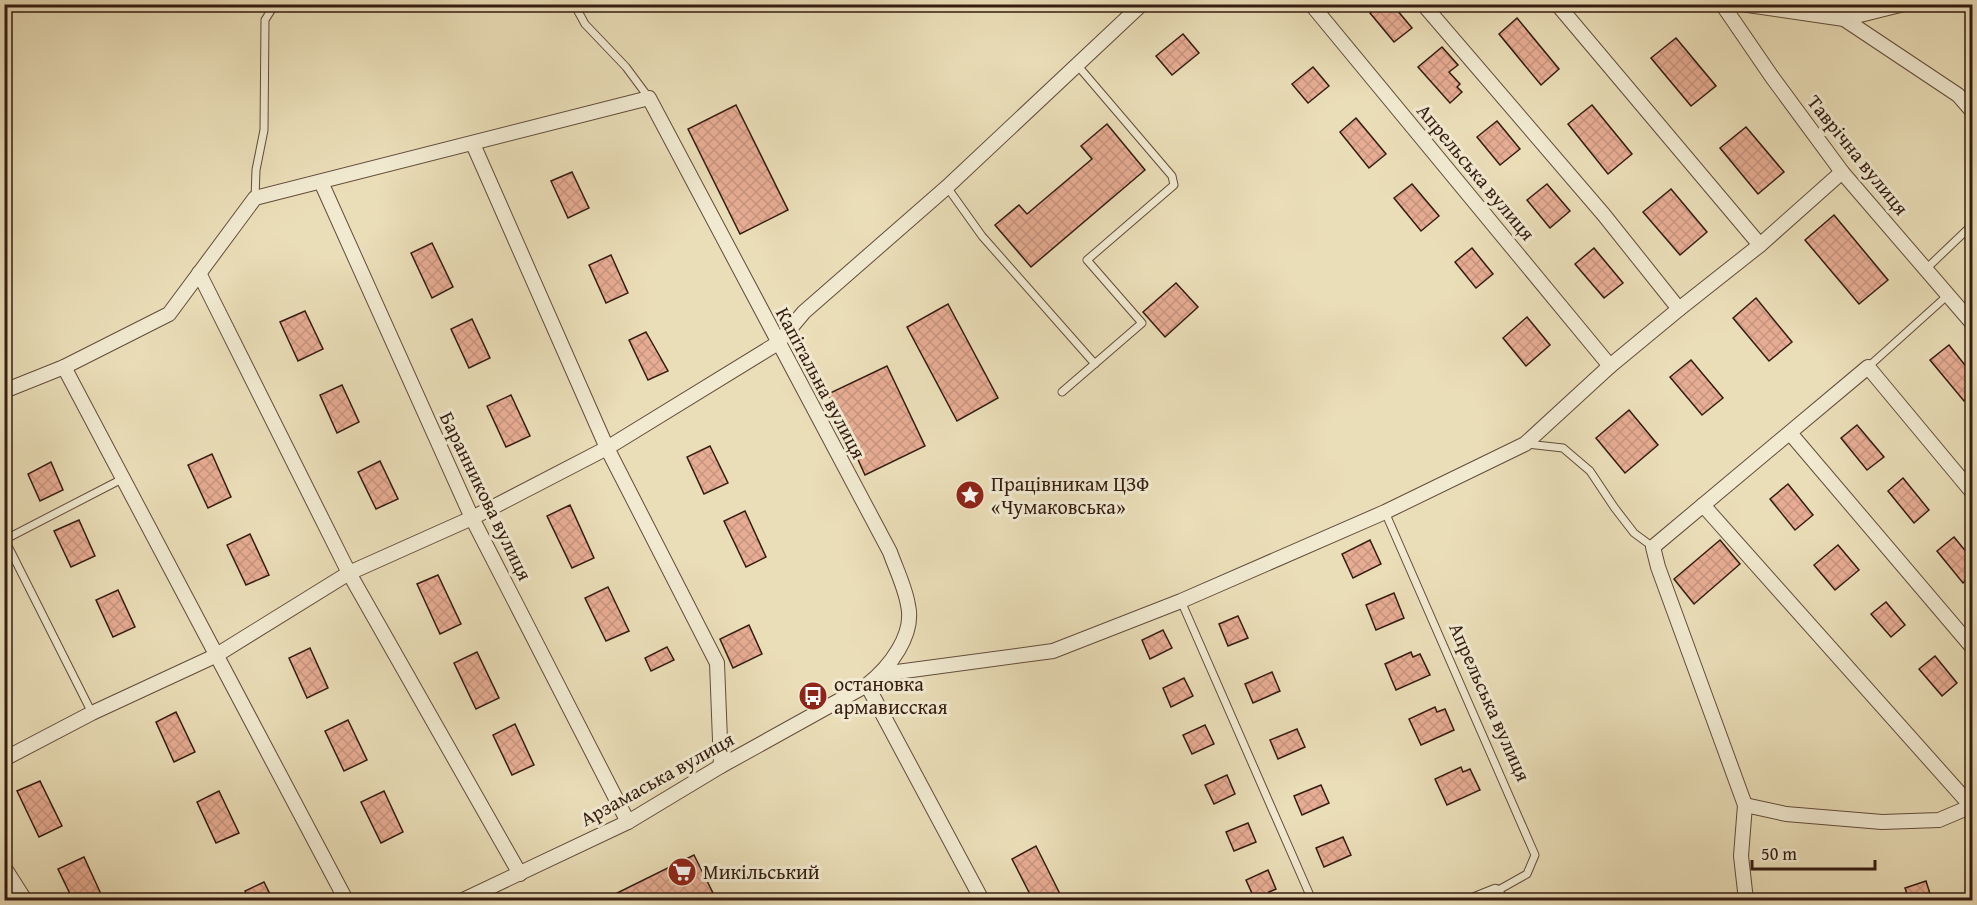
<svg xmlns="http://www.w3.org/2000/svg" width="1977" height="905" font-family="'Gentium Book Plus',serif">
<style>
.building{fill:url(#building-cross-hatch);stroke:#351c11;stroke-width:1.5}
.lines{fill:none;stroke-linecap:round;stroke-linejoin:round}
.lane-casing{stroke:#624c3b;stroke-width:9}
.street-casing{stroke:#624c3b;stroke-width:16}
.lane{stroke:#f1ead1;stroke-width:7}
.street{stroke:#f1ead1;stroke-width:14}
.labels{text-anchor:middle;stroke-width:6;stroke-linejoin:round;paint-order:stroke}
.street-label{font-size:20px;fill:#351c11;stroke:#f1ead1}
.poi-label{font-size:20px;fill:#351c11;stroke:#f1ead1;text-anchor:start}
</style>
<defs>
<pattern id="building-cross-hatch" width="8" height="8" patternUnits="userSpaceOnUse" patternTransform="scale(1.5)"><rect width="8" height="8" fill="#e7ad94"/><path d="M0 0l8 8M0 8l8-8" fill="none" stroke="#c7947f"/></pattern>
</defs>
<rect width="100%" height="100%" fill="#eadeb8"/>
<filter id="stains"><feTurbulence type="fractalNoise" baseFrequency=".00333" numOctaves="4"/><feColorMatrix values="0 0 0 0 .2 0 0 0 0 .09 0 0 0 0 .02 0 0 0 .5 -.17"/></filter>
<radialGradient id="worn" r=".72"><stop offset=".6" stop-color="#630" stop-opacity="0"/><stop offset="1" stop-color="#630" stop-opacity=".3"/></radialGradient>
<g class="building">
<polygon points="1380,4 1392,4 1412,28 1394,42 1370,13"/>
<polygon points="1517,18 1559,69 1541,85 1499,34"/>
<polygon points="1183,34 1199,53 1172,75 1156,56"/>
<polygon points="1676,38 1716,86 1691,106 1651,58"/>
<polygon points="1442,47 1458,65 1449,72 1460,84 1457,87 1462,92 1450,103 1418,67"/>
<polygon points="1313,67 1329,86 1308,103 1292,84"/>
<polygon points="736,105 788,210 740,234 688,129"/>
<polygon points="1592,105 1632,154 1608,174 1568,124"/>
<polygon points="1356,118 1386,154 1369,168 1340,132"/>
<polygon points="1497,121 1520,149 1500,165 1477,137"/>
<polygon points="1107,124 1145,170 1031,267 995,225 1019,205 1027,214 1092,159 1081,146"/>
<polygon points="1746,127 1784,172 1758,194 1720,148"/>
<polygon points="572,172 589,208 568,218 551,181"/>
<polygon points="1412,184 1439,216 1421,231 1394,198"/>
<polygon points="1547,184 1570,211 1550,228 1527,200"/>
<polygon points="1671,189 1707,232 1680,255 1643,212"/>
<polygon points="1834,215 1888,280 1859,304 1805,240"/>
<polygon points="432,243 453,287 432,298 411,253"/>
<polygon points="1472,248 1493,274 1476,288 1455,262"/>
<polygon points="1594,248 1623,283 1604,298 1575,264"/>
<polygon points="611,255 628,293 606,303 589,265"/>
<polygon points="1176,283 1198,307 1165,337 1143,312"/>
<polygon points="1756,298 1792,342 1769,361 1733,318"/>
<polygon points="948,304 998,398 957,421 907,327"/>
<polygon points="305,311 323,349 298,361 280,322"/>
<polygon points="1527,317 1550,345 1526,366 1503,338"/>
<polygon points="472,319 490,358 469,368 451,329"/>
<polygon points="646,332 668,371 648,380 629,340"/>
<polygon points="1949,345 1972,374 1972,394 1964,401 1930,360"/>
<polygon points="1691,360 1723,398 1702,415 1670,377"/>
<polygon points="887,366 925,446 865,475 828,394"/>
<polygon points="342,385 359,422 337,433 320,395"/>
<polygon points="511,395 530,436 506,447 487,406"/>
<polygon points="1629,410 1658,445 1625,473 1596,438"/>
<polygon points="1857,425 1884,457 1867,470 1841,438"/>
<polygon points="710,446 728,483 704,494 687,457"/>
<polygon points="212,454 231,497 208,508 188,465"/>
<polygon points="380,461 398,499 376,509 358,472"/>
<polygon points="51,462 63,490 40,501 28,474"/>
<polygon points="1903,478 1929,510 1914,523 1888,491"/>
<polygon points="1788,484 1813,515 1795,530 1770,499"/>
<polygon points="570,505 594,558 572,568 547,516"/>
<polygon points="745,511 766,557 746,567 724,521"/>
<polygon points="79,520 95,556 71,567 54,531"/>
<polygon points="250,534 269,575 246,585 227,545"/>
<polygon points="1954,537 1972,559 1972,575 1963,583 1937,551"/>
<polygon points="1370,540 1381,564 1353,578 1342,554"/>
<polygon points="1720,540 1740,564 1694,604 1674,579"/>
<polygon points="1838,545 1859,570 1835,590 1814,565"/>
<polygon points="438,575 461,624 440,634 417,584"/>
<polygon points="608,587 629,631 606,641 585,598"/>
<polygon points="118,590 135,627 113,637 96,600"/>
<polygon points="1394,593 1404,618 1376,630 1366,605"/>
<polygon points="1886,602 1905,625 1891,637 1871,614"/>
<polygon points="1238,616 1248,638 1228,646 1219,624"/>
<polygon points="749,625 762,654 733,668 720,639"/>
<polygon points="1163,630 1172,648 1150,659 1142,640"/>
<polygon points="667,647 674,660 651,671 645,658"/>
<polygon points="310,648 328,688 307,698 289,658"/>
<polygon points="477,652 499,698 476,709 454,663"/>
<polygon points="1411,652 1413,657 1420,654 1430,675 1396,690 1385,664"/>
<polygon points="1935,656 1957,683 1942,696 1919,669"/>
<polygon points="1272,672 1280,691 1253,703 1245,684"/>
<polygon points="1184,678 1193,696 1171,707 1163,688"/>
<polygon points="1435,707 1437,712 1445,709 1454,730 1421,745 1409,719"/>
<polygon points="176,712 195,752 174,762 156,722"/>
<polygon points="348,720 367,760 344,771 325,731"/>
<polygon points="515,724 534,765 512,775 493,735"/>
<polygon points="1205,725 1214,744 1192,754 1183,735"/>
<polygon points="1297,729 1305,747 1278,759 1270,740"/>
<polygon points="1461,767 1463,772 1470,769 1480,790 1447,805 1435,779"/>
<polygon points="1227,775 1235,794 1214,804 1205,785"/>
<polygon points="40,781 62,826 39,837 17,791"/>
<polygon points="1321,785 1329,803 1302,815 1294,796"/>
<polygon points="219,791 239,833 216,843 197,802"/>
<polygon points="384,791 403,832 381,843 361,802"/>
<polygon points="1248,823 1256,842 1234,851 1226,832"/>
<polygon points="1343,837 1351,855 1324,867 1316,848"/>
<polygon points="1036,846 1063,900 1033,900 1012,859"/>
<polygon points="694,855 713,893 699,900 603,900"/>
<polygon points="84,857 101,894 87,900 73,900 58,869"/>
<polygon points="1268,870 1276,889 1269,892 1271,897 1263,900 1255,900 1246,880"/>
<polygon points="1926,881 1932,900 1909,900 1905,888"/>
<polygon points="264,882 273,900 250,900 245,891"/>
</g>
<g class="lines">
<g class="lane-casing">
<g id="lane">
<polyline points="574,4 585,24 626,67 649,98"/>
<polyline points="947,187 982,236 1095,364"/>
<polyline points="255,198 256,170 264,130 265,20 275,4"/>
<polyline points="1926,269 1972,225"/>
<polyline points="1868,367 1948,295"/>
<polyline points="1062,392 1142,323 1087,260 1174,185 1172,176 1078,66"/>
<polyline points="1527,444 1563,448 1590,471 1614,507 1634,533 1653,547"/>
<polyline points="1385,512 1535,855 1527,874 1495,892"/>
<polyline points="4,540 122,479"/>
<polyline points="5,540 92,713"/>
<polyline points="1181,601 1312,900"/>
</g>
</g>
<g class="street-casing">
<g id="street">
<polyline points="1311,4 1610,366"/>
<polyline points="1423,4 1604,215 1679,309"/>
<polyline points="1557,4 1760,245"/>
<polyline points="1722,4 1772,77 1842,172 1972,323"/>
<polyline points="1741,4 1844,19 1958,95 1972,111"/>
<polyline points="1844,19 1904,4"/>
<polyline points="473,144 607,448 717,663 721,766"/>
<polyline points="321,182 472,518 628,822"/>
<polyline points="199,273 349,573 520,874"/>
<polyline points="64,367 346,900"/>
<path d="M4 391 64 367 169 314 255 198 649 98 890 552C896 569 905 587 908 605 915 635 889 668 867 685L721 766 628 822 463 900"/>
<polyline points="1790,433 1972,647"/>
<polyline points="1703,505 1972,807"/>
<polyline points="882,674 1053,651 1181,601 1385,512 1525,444 1610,366 1679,309 1760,245 1842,172"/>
<polyline points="867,685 982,900"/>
<polyline points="4,759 92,713 215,656 349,573 472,518 607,448 778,343 804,312 947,187 1142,4"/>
<polyline points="1745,805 1786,814 1882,822 1939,820 1972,806"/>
<polyline points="4,867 25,900"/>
<polyline points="1475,900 1495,892 1501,900"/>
<polyline points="1746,900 1741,856 1745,805 1658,567 1653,547 1868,367 1972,492"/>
</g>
</g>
<use href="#lane" class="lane"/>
<use href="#street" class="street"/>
</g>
<defs>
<g id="sight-disc" transform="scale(1.5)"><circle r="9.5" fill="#8f2418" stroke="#f1ead1"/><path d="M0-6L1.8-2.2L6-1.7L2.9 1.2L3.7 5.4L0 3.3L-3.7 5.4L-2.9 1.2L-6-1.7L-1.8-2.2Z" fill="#fff"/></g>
<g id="bus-disc" transform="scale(1.5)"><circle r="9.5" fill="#8f2418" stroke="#f1ead1"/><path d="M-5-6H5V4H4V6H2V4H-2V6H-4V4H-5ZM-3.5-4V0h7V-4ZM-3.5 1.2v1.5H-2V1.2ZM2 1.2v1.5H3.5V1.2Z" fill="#fff"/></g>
<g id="supermarket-disc" transform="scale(1.5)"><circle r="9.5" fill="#8f2418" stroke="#f1ead1"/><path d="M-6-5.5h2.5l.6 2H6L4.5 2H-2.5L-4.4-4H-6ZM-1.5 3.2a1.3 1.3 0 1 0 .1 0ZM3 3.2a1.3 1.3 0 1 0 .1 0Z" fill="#fff"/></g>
</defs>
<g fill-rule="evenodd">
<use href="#sight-disc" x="970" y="495"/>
<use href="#bus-disc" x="813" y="696"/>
<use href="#supermarket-disc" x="682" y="872"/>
</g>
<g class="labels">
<g class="street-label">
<text transform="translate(1858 155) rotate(51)" y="7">Таврічна вулиця</text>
<text transform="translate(1476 172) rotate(50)" y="7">Апрельська вулиця</text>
<text transform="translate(821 383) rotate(62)" y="7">Капітальна вулиця</text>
<text transform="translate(486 496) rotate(64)" y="7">Баранникова вулиця</text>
<text transform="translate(1490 702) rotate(66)" y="7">Апрельська вулиця</text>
<text transform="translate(657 779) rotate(-29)" y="7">Арзамаська вулиця</text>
</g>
<g class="poi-label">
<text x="991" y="491">Працівникам ЦЗФ<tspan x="991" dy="23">«Чумаковська»</tspan></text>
<text x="834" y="691">остановка<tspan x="834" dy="23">армависская</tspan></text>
<text x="703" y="879">Микільський</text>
</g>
</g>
<rect width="1977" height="905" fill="none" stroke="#eadeb8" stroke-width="24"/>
<rect x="6" y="6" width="1965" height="893" fill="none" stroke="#351c11" stroke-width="3"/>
<rect x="12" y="12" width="1953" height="881" fill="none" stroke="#351c11" stroke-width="1.5"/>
<path d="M1752 860v9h123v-9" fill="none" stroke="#351c11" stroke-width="3"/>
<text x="1761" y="860" font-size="18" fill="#351c11" stroke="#f1ead1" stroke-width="4.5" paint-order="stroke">50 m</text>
<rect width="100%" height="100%" filter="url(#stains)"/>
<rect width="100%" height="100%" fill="url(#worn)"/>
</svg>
